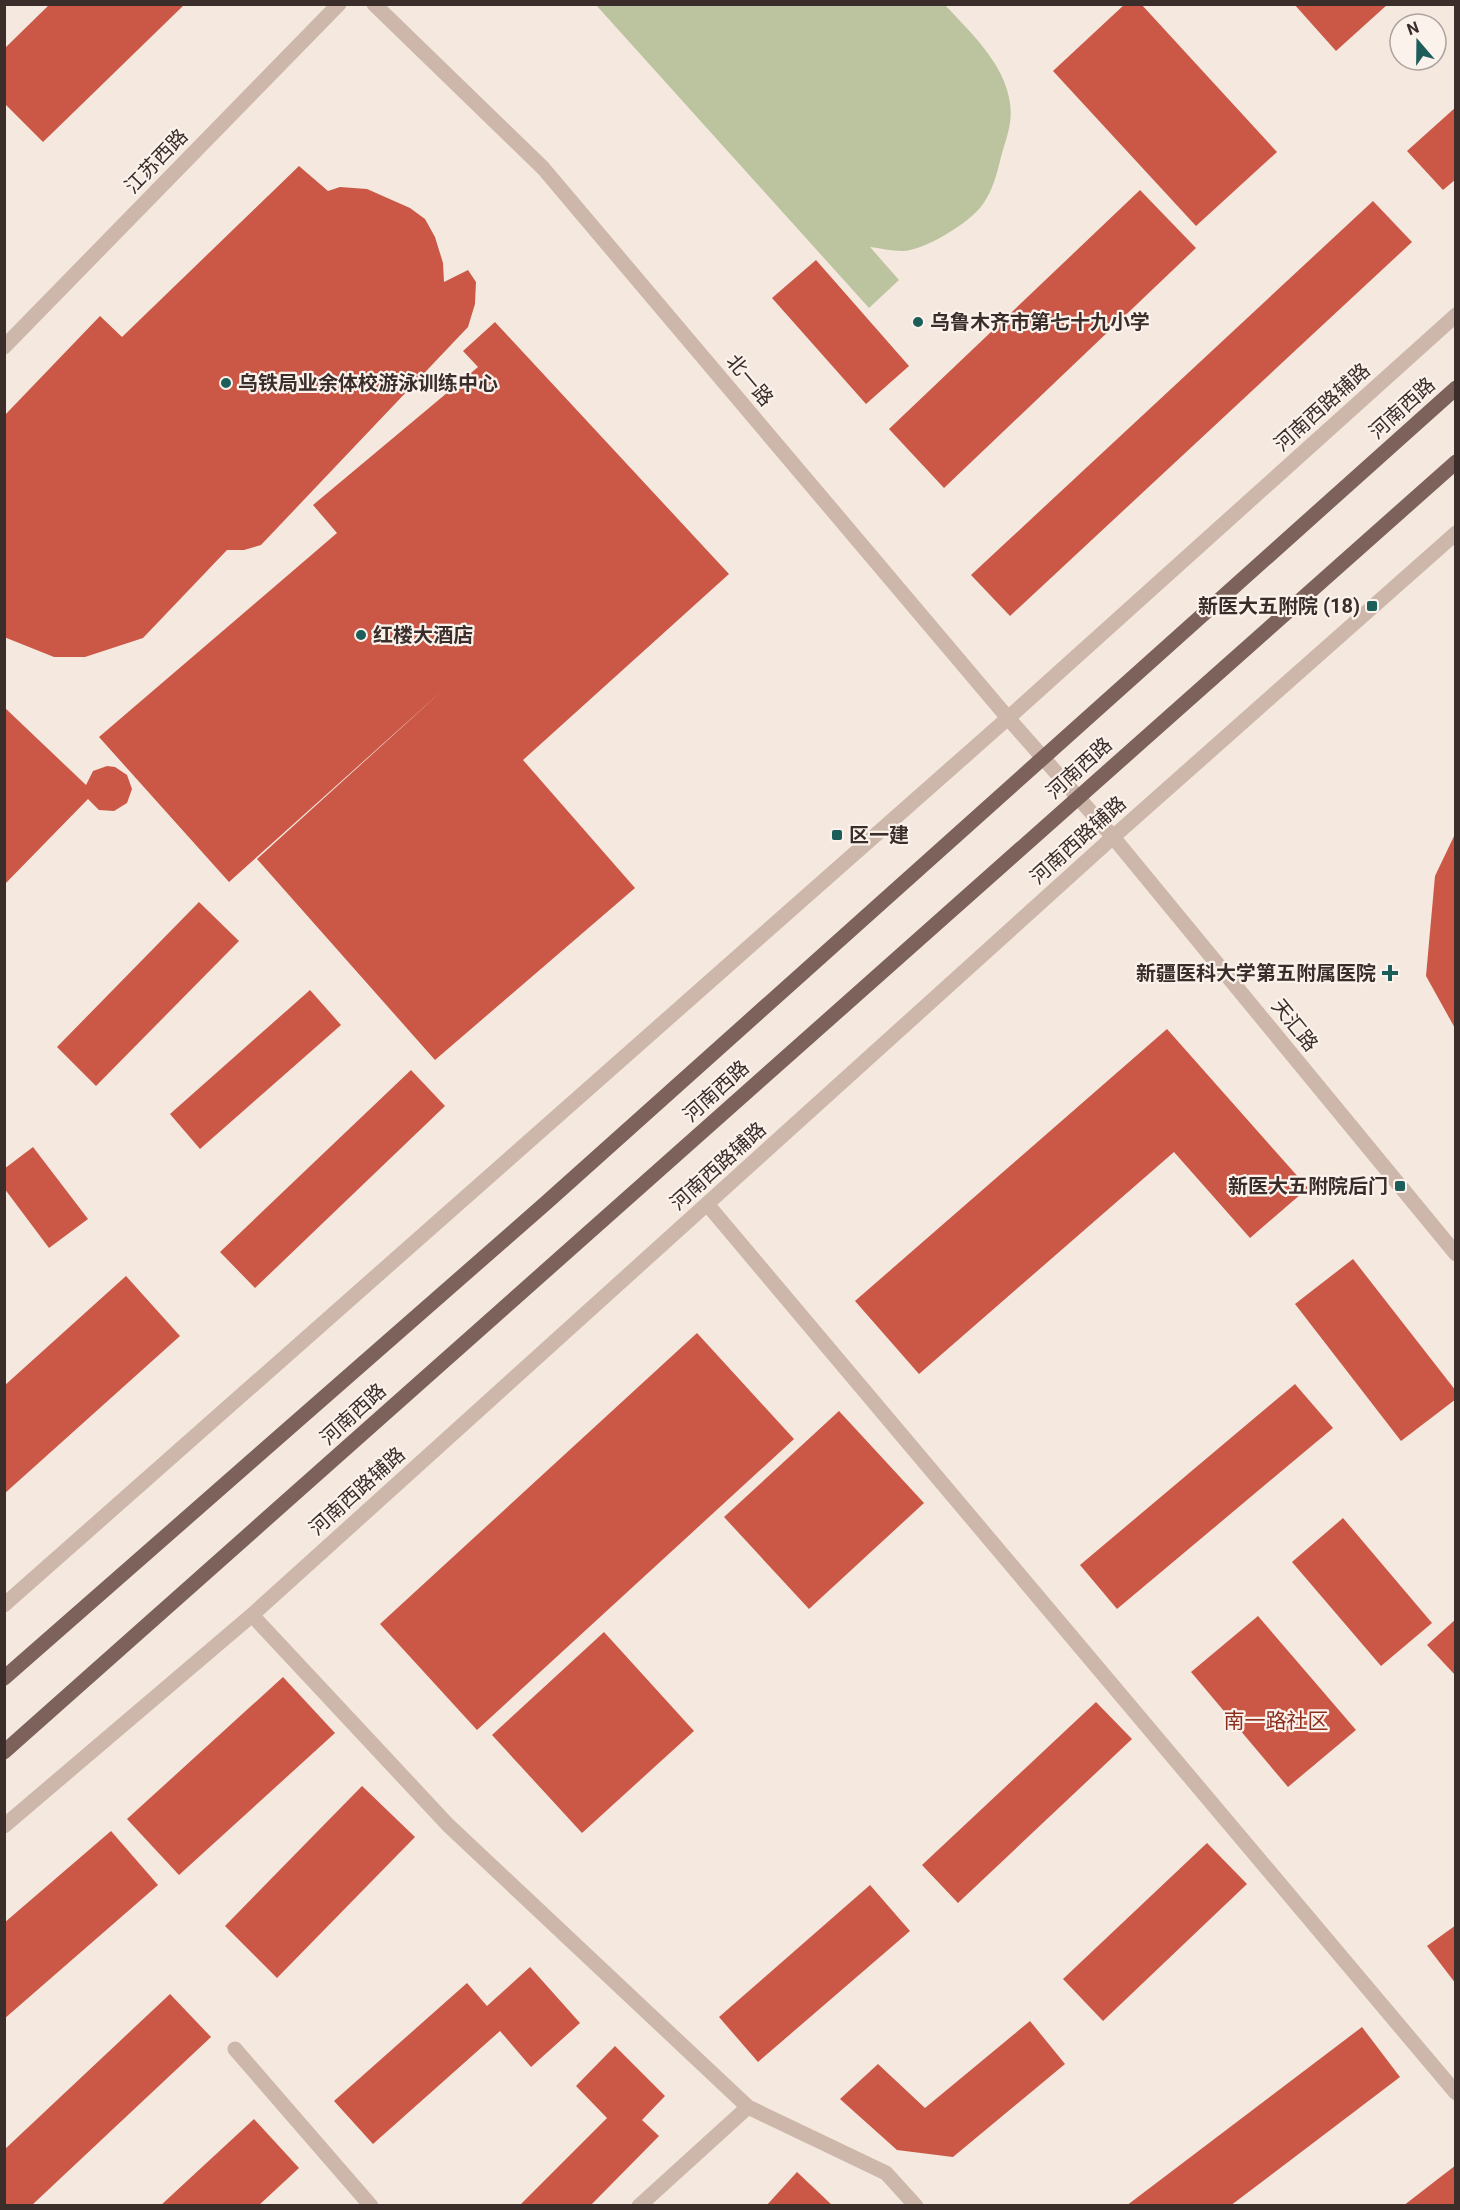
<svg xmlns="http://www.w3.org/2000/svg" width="1460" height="2210" font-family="Roboto,'Noto Sans SC',sans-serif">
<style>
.green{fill:#bbc49e}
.building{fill:#cb5846}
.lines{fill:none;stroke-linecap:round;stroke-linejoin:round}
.minor{stroke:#cdb6aa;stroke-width:15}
.tertiary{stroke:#cdb6aa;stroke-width:15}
.primary{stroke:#7c625a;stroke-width:15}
.poi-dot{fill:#1d5e5b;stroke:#fbf2ec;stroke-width:2}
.labels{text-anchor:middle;stroke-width:4.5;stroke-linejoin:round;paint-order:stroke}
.street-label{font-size:20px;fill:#3a2d2a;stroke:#fbf2ec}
.poi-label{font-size:20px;font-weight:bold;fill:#3a2d2a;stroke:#fbf2ec;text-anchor:start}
.neighbourhood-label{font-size:21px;fill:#8d2e1f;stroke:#fbf2ec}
</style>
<rect width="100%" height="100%" fill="#f4e8df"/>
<path class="green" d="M596 5H945C970 32 1005 64 1010 103 1013 123 1006 138 1001 157 997 173 993 190 983 204 971 222 924 251 902 251 891 251 880 248 870 247L899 280 869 308Z"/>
<g class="building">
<polygon points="50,4 185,4 43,142 4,103 4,49"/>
<polygon points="1125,4 1141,4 1277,152 1196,226 1053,71"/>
<polygon points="1294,4 1388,4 1336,51"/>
<polygon points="1456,107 1456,179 1443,190 1407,151"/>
<polygon points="299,166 328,191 340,187 367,189 410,208 425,219 435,237 443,263 444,282 468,270 476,282 475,304 468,327 261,545 244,550 227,550 143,638 85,657 54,657 4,637 4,416 100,316 122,337"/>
<polygon points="1140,190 1196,248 944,488 889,429"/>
<polygon points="1373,201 1412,242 1010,616 971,575"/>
<polygon points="816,260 909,366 866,404 772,298"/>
<polygon points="495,322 729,574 523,760 635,888 435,1060 257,859 444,689 229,882 99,737 337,533 313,505 478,367 463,351"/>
<polygon points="4,707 86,785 93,771 107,766 115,767 127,775 132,789 127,803 114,811 99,810 88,799 4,885"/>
<polygon points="1456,832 1456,1030 1426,976 1435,876"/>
<polygon points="199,902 239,941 96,1086 57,1047"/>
<polygon points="310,990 341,1025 200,1149 170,1114"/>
<polygon points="1167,1029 1308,1188 1250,1238 1174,1152 919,1374 855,1301"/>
<polygon points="411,1070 445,1106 255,1288 220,1252"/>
<polygon points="33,1147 88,1219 49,1248 4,1188 4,1169"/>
<polygon points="1353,1259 1456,1391 1456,1399 1401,1441 1295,1304"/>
<polygon points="126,1276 180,1336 4,1494 4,1386"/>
<polygon points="697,1333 794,1439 477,1730 380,1624"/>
<polygon points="1295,1384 1333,1428 1117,1609 1080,1565"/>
<polygon points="839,1411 924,1503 809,1609 724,1517"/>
<polygon points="1343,1518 1432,1623 1381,1666 1292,1562"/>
<polygon points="1258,1616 1356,1730 1288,1787 1191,1672"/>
<polygon points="1456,1619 1456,1676 1427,1645"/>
<polygon points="604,1632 694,1731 582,1833 492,1735"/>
<polygon points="283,1677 335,1733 179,1875 127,1819"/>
<polygon points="1096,1702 1132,1739 958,1903 922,1865"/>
<polygon points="362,1786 415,1837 277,1978 225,1926"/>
<polygon points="111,1831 158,1885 4,2019 4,1923"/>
<polygon points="1207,1843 1247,1884 1103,2021 1063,1979"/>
<polygon points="870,1885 910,1931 758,2062 719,2017"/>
<polygon points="1456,1925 1456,1984 1427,1946"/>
<polygon points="530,1967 580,2023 531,2067 500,2031 373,2144 334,2101 467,1983 487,2006"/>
<polygon points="170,1994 211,2037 31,2206 4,2206 4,2150"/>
<polygon points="1030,2021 1065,2064 953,2157 897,2150 840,2099 878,2064 925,2108"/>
<polygon points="1362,2027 1400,2077 1230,2206 1126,2206"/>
<polygon points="615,2046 665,2096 642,2120 659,2136 590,2206 519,2206 607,2118 576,2086"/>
<polygon points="254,2119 299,2168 258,2206 160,2206"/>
<polygon points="1456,2165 1456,2206 1403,2206"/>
<polygon points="797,2172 833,2206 766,2206"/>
</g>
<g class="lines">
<g class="minor">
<polyline points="707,1204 1456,2093"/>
<polyline points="252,1615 448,1825 748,2107 886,2173 916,2206"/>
<polyline points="235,2049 371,2206"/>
<polyline points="639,2206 748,2107"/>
</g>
<g class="tertiary">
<polyline points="374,4 543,168 1008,718 1113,837 1456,1254"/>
<polyline points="4,347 339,4"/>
<polyline points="4,1605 1008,718 1456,315"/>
<polyline points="4,1826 252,1615 1113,837 1456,533"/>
</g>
<g class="primary">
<polyline points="4,1678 547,1202 1456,388"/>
<polyline points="4,1752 1456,462"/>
</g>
</g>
<g class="poi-dot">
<circle cx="918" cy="322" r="6"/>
<circle cx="226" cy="383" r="6"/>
<rect x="1366" y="600" width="12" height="12" rx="3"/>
<circle cx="361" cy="635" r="6"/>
<rect x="831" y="829" width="12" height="12" rx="3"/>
<path d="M1387 964h6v6h6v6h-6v6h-6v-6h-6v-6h6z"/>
<rect x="1394" y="1180" width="12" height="12" rx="3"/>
</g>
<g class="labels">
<g class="street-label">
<text transform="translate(156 161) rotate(-46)" y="7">江苏西路</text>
<text transform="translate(750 380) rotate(50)" y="7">北一路</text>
<text transform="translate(1322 407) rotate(-42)" y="7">河南西路辅路</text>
<text transform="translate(1402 408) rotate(-42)" y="7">河南西路</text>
<text transform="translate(1079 768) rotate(-42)" y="7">河南西路</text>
<text transform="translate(1078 840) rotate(-42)" y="7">河南西路辅路</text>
<text transform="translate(1295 1025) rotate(51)" y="7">天汇路</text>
<text transform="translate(716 1091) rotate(-42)" y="7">河南西路</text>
<text transform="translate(718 1166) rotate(-42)" y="7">河南西路辅路</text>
<text transform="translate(353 1414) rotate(-42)" y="7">河南西路</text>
<text transform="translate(357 1491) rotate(-42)" y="7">河南西路辅路</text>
</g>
<g class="poi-label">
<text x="930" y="329">乌鲁木齐市第七十九小学</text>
<text x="238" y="390">乌铁局业余体校游泳训练中心</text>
<text x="1360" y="613" text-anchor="end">新医大五附院 (18)</text>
<text x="373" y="642">红楼大酒店</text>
<text x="849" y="842">区一建</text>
<text x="1376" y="980" text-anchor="end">新疆医科大学第五附属医院</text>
<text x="1388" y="1193" text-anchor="end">新医大五附院后门</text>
</g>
<g class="neighbourhood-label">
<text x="1276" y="1728">南一路社区</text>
</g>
</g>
<rect width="1460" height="2210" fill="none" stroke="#3a2d2a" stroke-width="12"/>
<g transform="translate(1418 42) rotate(340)"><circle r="28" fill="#fbf2ec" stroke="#aea39e" stroke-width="1.5"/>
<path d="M0-4.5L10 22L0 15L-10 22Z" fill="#1d5e5b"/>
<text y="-9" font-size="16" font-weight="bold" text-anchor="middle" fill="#3a2d2a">N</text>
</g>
</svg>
